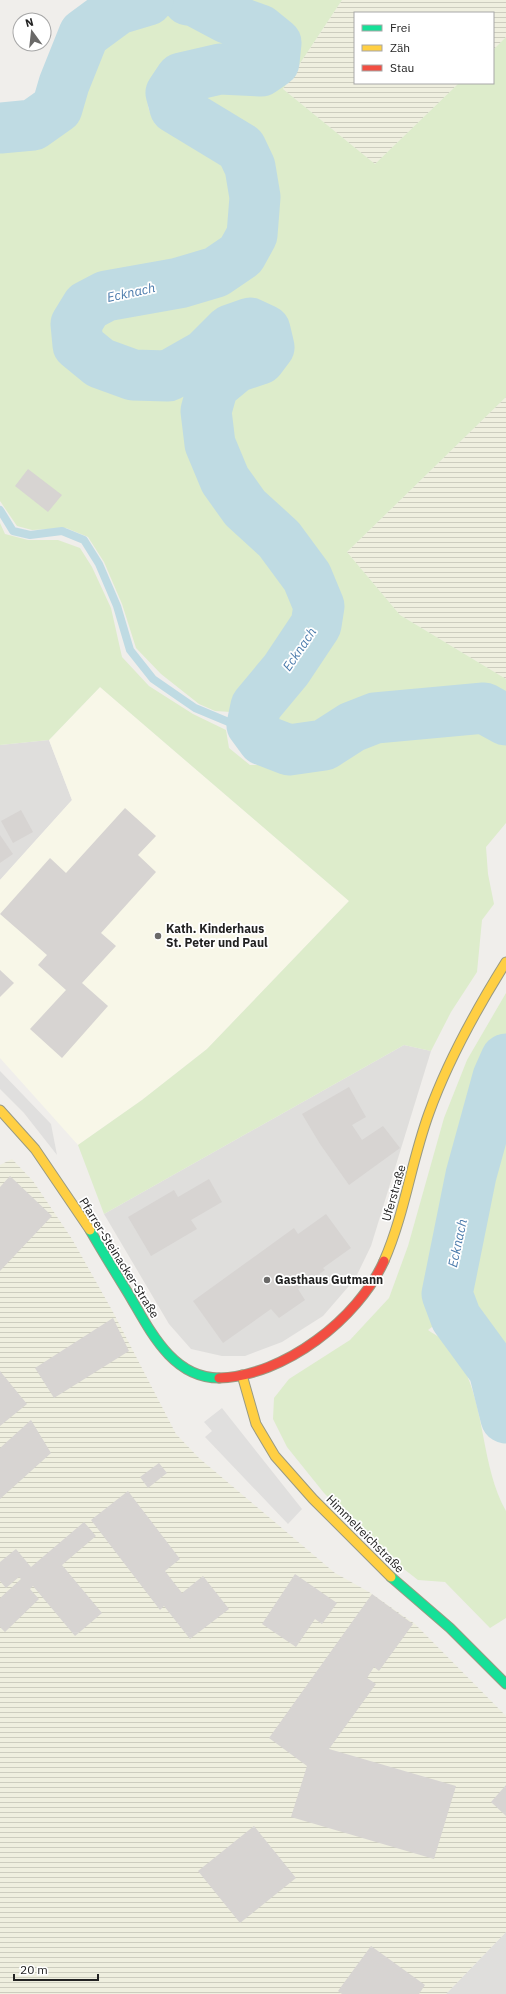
<svg xmlns="http://www.w3.org/2000/svg" width="506" height="1994" font-family="'IBM Plex Sans',sans-serif">
<style>
.residential{fill:#dfdedc}
.education{fill:#f8f7e8}
.farmland{fill:url(#farmland-rules)}
.grass{fill:#ddeccb}
.parking{fill:#e0dfde}
.lines{fill:none;stroke-linecap:round;stroke-linejoin:round}
.stream{stroke:#bfdbe3;stroke-width:8}
.river{stroke:#bfdbe3;stroke-width:51}
.building{fill:#d7d4d2}
.fast-casing{stroke:#999a82;stroke-width:11}
.slow-casing{stroke:#999a82;stroke-width:11}
.jam-casing{stroke:#999a82;stroke-width:11}
.fast{stroke:#16e098;stroke-width:9}
.slow{stroke:#ffcf43;stroke-width:9}
.jam{stroke:#f24e42;stroke-width:9}
.poi-dot{fill:#6a6968;stroke:#fff;stroke-width:1.5}
.labels{text-anchor:middle;stroke-width:3.5;stroke-linejoin:round;paint-order:stroke}
.poi-label{font-size:12px;font-weight:bold;fill:#222;stroke:#fff;text-anchor:start}
.street-label{font-size:12px;fill:#222;stroke:#fff}
.water-label{font-size:13px;font-style:italic;fill:#4a7aab;stroke:#fff}
</style>
<defs>
<pattern id="farmland-rules" width="6" height="5" patternUnits="userSpaceOnUse"><rect width="6" height="5" fill="#efefdf"/><path d="M0 2.5h6" fill="none" stroke="#cdcdbf"/></pattern>
</defs>
<rect width="100%" height="100%" fill="#f0eeeb"/>
<g class="residential">
<polygon points="49,740 72,800 0,880 0,745"/>
<polygon points="404,1045 431,1051 371,1246 355,1279 323,1316 282,1342 245,1356 222,1356 191,1349 169,1324 104,1214"/>
<polygon points="506,1932 506,1994 446,1994"/>
</g>
<polygon class="education" points="100,687 349,901 207,1049 142,1100 78,1145 0,1058 0,880 72,800 49,740"/>
<g class="farmland">
<polygon points="342,0 506,0 506,37 493,50 493,13 355,13 355,83 459,83 375,164 283,89"/>
<polygon points="506,397 506,679 400,615 347,552"/>
<polygon points="12,1159 33,1181 72,1239 113,1312 176,1434 199,1458 335,1573 369,1592 415,1624 506,1716 506,1932 446,1994 0,1994 0,1165"/>
</g>
<g class="grass">
<polygon points="216,0 342,0 283,89 375,164 459,83 493,83 493,50 506,37 506,397 347,552 400,615 506,679 506,709 488,704 377,710 346,721 321,739 290,744 273,734 265,718 270,702 320,636 328,616 325,596 318,572 294,531 254,501 233,475 216,438 213,411 221,391 240,375 264,366 277,350 272,328 255,316 226,323 200,351 165,370 135,369 106,358 88,340 88,323 97,312 112,303 179,291 218,281 245,263 260,236 267,196 245,126 218,110 192,103 188,94 194,85 224,79 261,79 279,68 284,41 262,22"/>
<path d="M157 8 194 12 219 29 239 36 249 47 245 54C225 60 211 56 193 59 173 62 145 83 148 106 149 112 153 118 155 124L207 136 230 153 237 168 245 193 246 231 238 247 213 262 179 272 101 288H82L61 314 59 340 70 358 98 377 122 385 154 389 180 381 213 358 232 338 250 333 257 338V350L203 382 192 403 190 424 215 487 270 545 296 580 305 607 301 627 279 661 248 698 231 712 215 711 199 704 161 674 136 648 122 604 104 562 88 537 66 528 32 530 17 526 0 501V144L6 145 38 138 64 122 82 86 89 56 114 19Z"/>
<polygon points="0,523 5,534 28,540 58,540 80,548 92,567 111,608 122,657 149,686 193,714 226,730 229,748 250,765 283,765 323,757 357,736 382,727 481,722 506,736 506,823 486,847 488,874 494,904 482,920 477,972 451,1012 431,1051 404,1045 104,1214 78,1145 142,1100 207,1049 349,901 100,687 49,740 0,745"/>
<path d="M506 993V1366L505 1361 457 1308 428 1330C436 1336 448 1341 453 1348 457 1353 459 1359 462 1365 486 1410 481 1466 506 1511V1618L490 1628 445 1582 418 1580 382 1552 324 1493 287 1447 273 1419 274 1398 289 1379 350 1340 389 1298 408 1246 444 1118 467 1060Z"/>
</g>
<g class="parking">
<polygon points="0,1071 51,1124 57,1155 24,1113 0,1089"/>
<polygon points="222,1408 302,1509 288,1524 205,1437 212,1431 204,1422"/>
</g>
<g class="lines">
<polyline class="stream" points="0,510 13,531 30,535 62,531 84,540 99,564 117,606 130,650 153,679 195,708 231,723 252,725"/>
<g class="river">
<polyline points="188,0 195,1 227,18 260,30 276,43 274,62 261,71 220,69 181,78 171,93 175,108 241,148 250,167 255,197 252,235 241,255 216,272 179,283 106,296 87,306 76,324 78,345 100,363 133,375 168,376 205,355 230,330 250,323 265,330 269,347 260,359 236,367 213,386 206,411 210,444 225,480 245,508 279,539 307,577 319,606 316,625 286,670 256,706 252,725 263,740 289,750 324,745 352,727 375,718 484,708 506,720"/>
<polyline points="0,128 33,125 57,108 64,84 84,34 118,9 148,0"/>
<polyline points="506,1059 498,1077 471,1175 447,1294 456,1318 494,1370 506,1418"/>
</g>
</g>
<g class="building">
<polygon points="28,469 62,495 48,512 15,486"/>
<polygon points="125,808 156,836 138,855 156,872 101,933 116,946 82,983 108,1006 62,1058 30,1029 66,990 38,965 47,955 0,914 50,858 66,873"/>
<polygon points="21,810 33,832 13,843 1,821"/>
<polygon points="0,835 13,854 0,863"/>
<polygon points="0,970 14,983 0,997"/>
<polygon points="349,1087 366,1117 352,1125 362,1140 383,1126 400,1148 349,1185 320,1144 302,1114"/>
<polygon points="10,1176 52,1216 0,1271 0,1187"/>
<polygon points="209,1179 222,1202 191,1220 197,1229 151,1256 128,1217 174,1190 178,1197"/>
<polygon points="326,1214 351,1248 323,1268 325,1270 298,1289 305,1300 279,1318 271,1309 223,1343 193,1301 294,1228 298,1234"/>
<polygon points="113,1318 129,1351 54,1398 35,1368"/>
<polygon points="0,1371 27,1404 0,1426"/>
<polygon points="31,1420 51,1453 0,1499 0,1448"/>
<polygon points="159,1463 167,1473 148,1488 140,1477"/>
<polygon points="128,1491 180,1559 165,1571 182,1593 203,1576 229,1609 190,1639 164,1606 160,1610 91,1520"/>
<polygon points="84,1522 96,1536 62,1565 102,1613 75,1636 33,1586 30,1589 39,1599 5,1632 0,1627 0,1598 21,1579 19,1577 6,1588 0,1581 0,1562 16,1549 31,1567"/>
<polygon points="295,1574 337,1603 322,1624 315,1619 296,1647 262,1624"/>
<polygon points="372,1594 413,1624 379,1671 374,1667 367,1678 376,1684 329,1749 456,1786 434,1859 291,1817 307,1766 269,1738"/>
<polygon points="506,1785 506,1816 491,1802"/>
<polygon points="254,1826 296,1878 240,1923 198,1871"/>
<polygon points="371,1946 425,1985 419,1994 342,1994 338,1991"/>
</g>
<g class="lines">
<g class="fast-casing">
<g id="fast">
<path d="M90 1230C102 1251 115 1272 128 1293 149 1328 171 1378 219 1378"/>
<polyline points="391,1577 450,1628 506,1684"/>
</g>
</g>
<g class="slow-casing">
<g id="slow">
<polyline points="0,1110 35,1149 90,1230"/>
<path d="M384 1261C405 1213 411 1162 429 1113 448 1060 476 1010 506 962"/>
<polyline points="242,1375 256,1424 275,1456 313,1499 391,1577"/>
</g>
</g>
<g class="jam-casing">
<path id="jam" d="M219 1378C284 1376 358 1319 384 1261"/>
</g>
<use href="#fast" class="fast"/>
<use href="#slow" class="slow"/>
<use href="#jam" class="jam"/>
</g>
<g class="poi-dot">
<circle cx="158" cy="936" r="4"/>
<circle cx="267" cy="1280" r="4"/>
</g>
<g class="labels">
<g class="poi-label">
<text x="166" y="933">Kath. Kinderhaus<tspan x="166" dy="14">St. Peter und Paul</tspan></text>
<text x="275" y="1284">Gasthaus Gutmann</text>
</g>
<g class="street-label">
<text transform="translate(394 1193) rotate(-74)" y="4">Uferstraße</text>
<text transform="translate(119 1258) rotate(58)" y="4">Pfarrer-Steinacker-Straße</text>
<text transform="translate(365 1534) rotate(45)" y="4">Himmelreichstraße</text>
</g>
<g class="water-label">
<text transform="translate(131 292) rotate(-12)" y="5">Ecknach</text>
<text transform="translate(299 649) rotate(-56)" y="5">Ecknach</text>
<text transform="translate(457 1243) rotate(-78)" y="5">Ecknach</text>
</g>
</g>
<rect x="354" y="12" width="140" height="72" fill="#ffffff" stroke="#a7a7a7"/>
<rect x="362" y="25" width="20" height="6" fill="#16e098" stroke="#a7a7a7"/>
<text x="390" y="32" font-size="12" fill="#222222">Frei</text>
<rect x="362" y="45" width="20" height="6" fill="#ffcf43" stroke="#a7a7a7"/>
<text x="390" y="52" font-size="12" fill="#222222">Zäh</text>
<rect x="362" y="65" width="20" height="6" fill="#f24e42" stroke="#a7a7a7"/>
<text x="390" y="72" font-size="12" fill="#222222">Stau</text>
<g transform="translate(32 32) rotate(345)"><circle r="19" fill="#ffffff" stroke="#a7a7a7"/>
<path d="M0-3L7 15L0 10L-7 15Z" fill="#6a6968"/>
<text y="-6" font-size="11" font-weight="bold" text-anchor="middle" fill="#222222">N</text>
</g>
<path d="M14 1974v6h84v-6" fill="none" stroke="#222222" stroke-width="2"/>
<text x="20" y="1974" font-size="12" fill="#222222" stroke="#ffffff" stroke-width="3" paint-order="stroke">20 m</text>
</svg>
